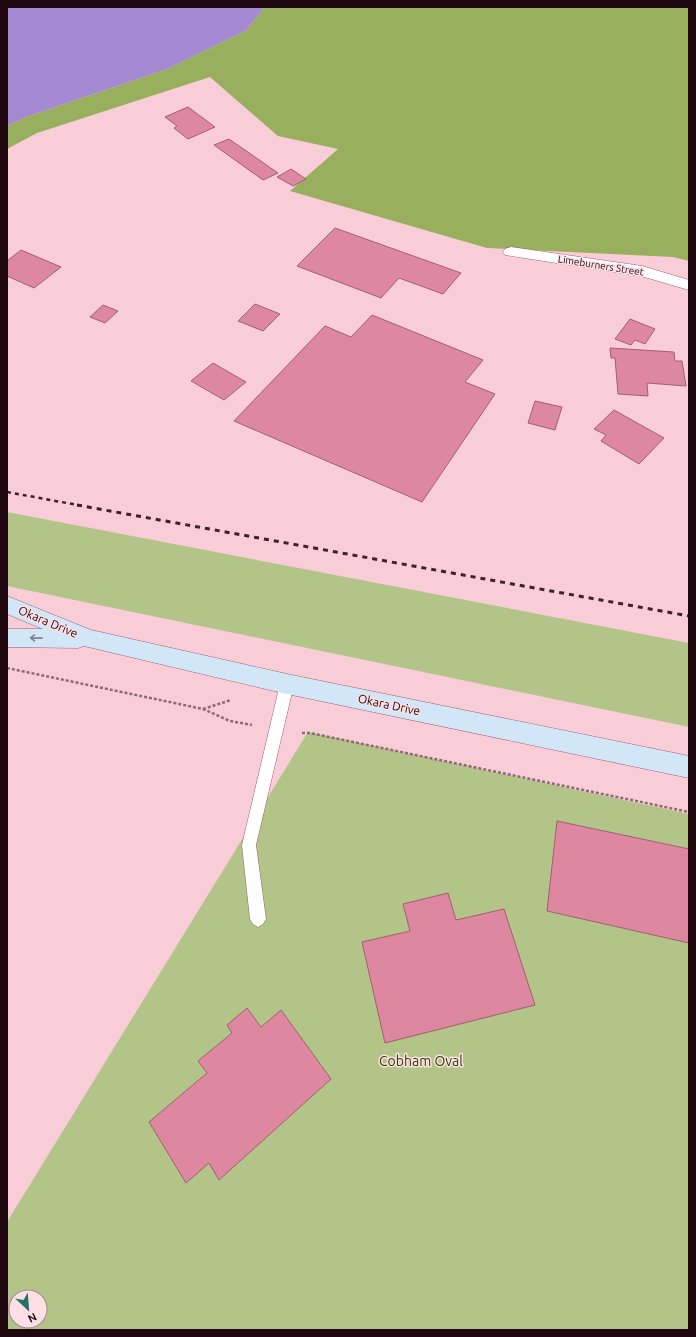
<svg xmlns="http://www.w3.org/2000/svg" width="696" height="1337" font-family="Ubuntu,sans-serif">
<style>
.green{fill:#b2c487;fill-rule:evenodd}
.forest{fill:#98af5d}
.water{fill:#a588d2}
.building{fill:#de87a0;stroke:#a06072}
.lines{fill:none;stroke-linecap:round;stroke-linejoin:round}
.lane-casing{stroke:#9d5e70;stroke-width:1}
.street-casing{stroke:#9d5e70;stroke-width:1}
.secondary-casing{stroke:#9d5e70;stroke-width:1}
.path{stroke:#8d6b74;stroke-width:2.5;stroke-dasharray:3 2;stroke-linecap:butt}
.lane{fill:#fff;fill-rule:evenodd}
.street{fill:#fff;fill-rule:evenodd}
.secondary{fill:#d1e7f7;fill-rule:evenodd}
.rail-far1{stroke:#3d222b;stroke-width:2.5;stroke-dasharray:4 4;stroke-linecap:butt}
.rail{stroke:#3d222b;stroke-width:3;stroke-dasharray:5 5;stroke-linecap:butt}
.oneway{stroke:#81838f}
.labels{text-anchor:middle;stroke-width:3;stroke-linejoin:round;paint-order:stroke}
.far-street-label{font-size:10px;fill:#200810;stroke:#fddfe6}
.street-label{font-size:12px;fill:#200810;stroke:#fddfe6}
.near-park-label{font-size:14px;fill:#313f00;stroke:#fddfe6}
</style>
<rect width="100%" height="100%" fill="#f9cdd8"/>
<g class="green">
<polygon points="7,512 689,643 689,727 7,586"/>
<path d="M308 732 689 814V1330H7V1222ZM16 1297H40V1321H16Z"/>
</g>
<polygon class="forest" points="264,7 689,7 689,261 673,257 487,248 290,191 338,149 278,136 210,77 37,133 7,149 7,126 26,117 167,69 247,30"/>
<polygon class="water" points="7,7 264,7 247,30 167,69 26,117 7,126"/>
<g class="building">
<polygon points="188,107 215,127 188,139 174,128 177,126 165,117"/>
<polygon points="229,139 278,173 263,180 214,145"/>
<polygon points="291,169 306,179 293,186 277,177"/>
<polygon points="335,228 461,273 443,294 399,278 381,298 297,266"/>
<polygon points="21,250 61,267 34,288 7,276 7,261"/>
<polygon points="255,304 280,314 263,331 238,321"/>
<polygon points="103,305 118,311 105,323 90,317"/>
<polygon points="372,315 483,360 465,382 495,394 422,502 234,421 325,326 351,337"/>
<polygon points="630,319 655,329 645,344 635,340 631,345 615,339"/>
<polygon points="610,348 674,352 675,361 682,361 686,386 647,383 648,396 618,394 615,358 611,358"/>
<polygon points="213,363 246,382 224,400 191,381"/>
<polygon points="535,401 562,407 555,430 528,423"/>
<polygon points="614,410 664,438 639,464 601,441 606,435 594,429"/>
<polygon points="557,821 689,849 689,943 547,911"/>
<polygon points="448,893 456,920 504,909 535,1005 385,1043 362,942 410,931 403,904"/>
<polygon points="247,1008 261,1027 281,1010 331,1079 219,1180 209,1163 186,1183 149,1122 207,1073 198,1061 232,1033 227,1025"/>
</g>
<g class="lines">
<g class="lane-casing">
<polygon id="lane" points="287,678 292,680 294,684 256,845 266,919 263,924 258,927 253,924 250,919 242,845 280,684 282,680"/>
</g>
<g class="street-casing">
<polygon id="street" points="511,247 642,266 689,280 689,290 641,276 505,255 503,252 505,249"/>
</g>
<g class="secondary-casing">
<polygon id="secondary" points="7,596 91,630 287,674 689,756 689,778 287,694 84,646 78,648 7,647 7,629 43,629 7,614"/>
</g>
<g class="path">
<polyline points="7,668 203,709 230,721 252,725"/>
<polyline points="203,709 231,700"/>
<polyline points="302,733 310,733 689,812"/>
</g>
<use href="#lane" class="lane"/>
<use href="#street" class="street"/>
<use href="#secondary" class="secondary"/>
<polyline class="rail-far1" points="7,492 83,506"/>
<polyline class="rail" points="77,505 689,616"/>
</g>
<defs><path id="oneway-shaft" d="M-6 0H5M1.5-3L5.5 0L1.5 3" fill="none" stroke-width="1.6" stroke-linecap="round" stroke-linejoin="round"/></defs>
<use class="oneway" href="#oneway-shaft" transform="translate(36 638) rotate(-179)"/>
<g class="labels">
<g class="far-street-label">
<text transform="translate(601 265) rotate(9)" y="4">Limeburners Street</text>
</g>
<g class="street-label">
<text transform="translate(48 622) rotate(23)" y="4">Okara Drive</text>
<text transform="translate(389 705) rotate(12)" y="4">Okara Drive</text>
</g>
<g class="near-park-label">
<text x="421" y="1066">Cobham Oval</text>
</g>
</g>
<rect width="696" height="1337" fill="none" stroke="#200810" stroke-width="16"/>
<g transform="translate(28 1309) rotate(154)"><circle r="19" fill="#fddfe6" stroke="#a58990"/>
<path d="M0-3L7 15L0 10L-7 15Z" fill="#2a7066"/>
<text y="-6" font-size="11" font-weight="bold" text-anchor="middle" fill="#200810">N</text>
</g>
</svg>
